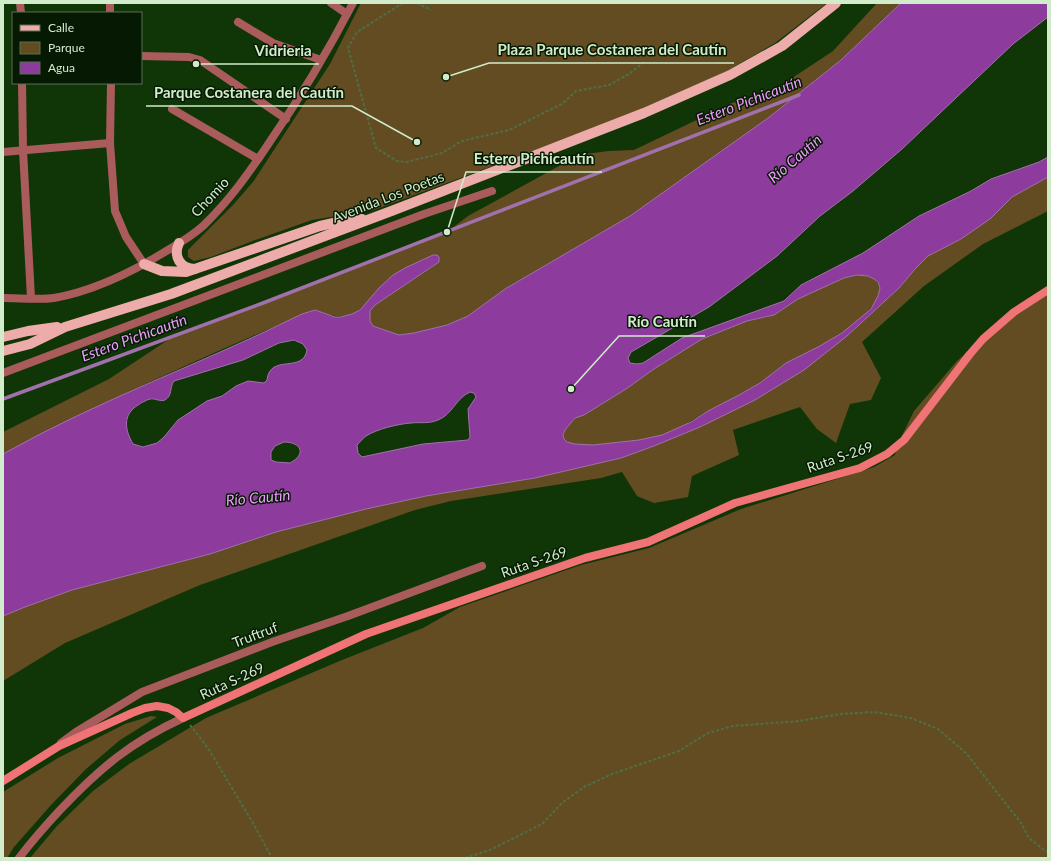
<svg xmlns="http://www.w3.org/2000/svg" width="1051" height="861" font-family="Lato,sans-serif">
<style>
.green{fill:#634c22}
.water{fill:#8d3c9d;stroke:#a171ab;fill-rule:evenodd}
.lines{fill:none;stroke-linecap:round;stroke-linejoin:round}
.stream{stroke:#a171ab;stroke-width:3.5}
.path{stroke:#4e7046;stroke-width:2;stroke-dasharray:3 2;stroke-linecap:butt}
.minor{stroke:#aa5c5c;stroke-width:8}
.tertiary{stroke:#aa5c5c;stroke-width:8}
.secondary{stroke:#f07376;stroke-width:8}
.primary{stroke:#edacaa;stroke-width:10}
.labels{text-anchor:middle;stroke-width:3;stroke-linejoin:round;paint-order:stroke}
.street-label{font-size:14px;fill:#d1eccb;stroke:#061a03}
.water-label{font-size:15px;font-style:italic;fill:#ed9dfe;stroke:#061a03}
.leader{fill:none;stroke:#d1eccb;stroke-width:1.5}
.callout-dot{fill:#d1eccb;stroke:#061a03;stroke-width:1.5}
.callout-label{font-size:15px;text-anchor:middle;font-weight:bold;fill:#d1eccb;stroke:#061a03;stroke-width:3;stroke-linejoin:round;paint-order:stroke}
</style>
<rect width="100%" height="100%" fill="#103608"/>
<g class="green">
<polygon points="361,3 827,3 775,43 727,71 662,103 374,210 312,220 250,242 211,257 194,261 188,257 188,250 233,205 253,182 330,64"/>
<path d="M877 3H901L841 60 768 118 630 216 505 289 468 316 447 325 414 333 399 335 373 326 370 321V311L375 305 435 265 367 303C350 321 336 318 315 310 209 353 105 402 3 454V432L109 379 174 336 263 303 447 232 468 216 570 160 585 154 609 151 634 150 732 103 771 92 833 51Z"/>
<polygon points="1048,177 1048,211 983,244 924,286 862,342 881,378 871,400 850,404 836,443 817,429 800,407 733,430 739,455 692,476 688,497 654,503 637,496 622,472 601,478 451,501 415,510 200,585 65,643 3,681 3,616 25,607 72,590 210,554 276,532 366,509 426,496 535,478 621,458 654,446 700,427 847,336 899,288 916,268 928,256 961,239 990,219 1012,197"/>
<path d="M857 275C881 275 886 290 871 308 858 323 835 339 818 348 807 353 796 357 785 364 776 370 768 378 758 384 742 394 725 402 708 411 693 419 679 430 662 435 645 441 592 448 575 444 570 443 565 442 563 437L565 430 575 418 584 415 626 389 654 369 702 339 747 321 768 317 779 312 798 299 826 286 844 278Z"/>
<polygon points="1048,287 1048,858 30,858 57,826 93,791 129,764 206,718 342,660 423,628 460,607 581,565 649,548 741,509 859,472 874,467 895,455 896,448 914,411 957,361 1011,311"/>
<polygon points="151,716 157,717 120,740 86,769 51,805 14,847 7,858 3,858 3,792 58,758 125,724"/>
</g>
<path class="water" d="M901 3H1048V17L1013 44 902 149 853 191 820 216 777 256 709 307 631 352 628 358 630 363 637 364 643 363 682 338 784 301 801 285 863 253 919 216 971 191 991 179 1039 162 1048 157V177L1012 197 990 219 961 239 928 256 916 268 899 288 847 336 804 370 755 400 700 427 654 446 621 458 535 478 426 496 366 509 276 532 210 554 72 590 25 607 3 616V454C99 400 203 363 302 314L315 310 335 317H341L352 314 360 310 379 288 393 275 405 268 433 255H437L439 257V262L375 305 370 311V321L373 326 399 335 414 333 447 325 468 316 505 289 630 216 768 118 841 60ZM857 275 868 276 874 279 878 282 880 288 878 296 871 309 842 333 818 347 786 363 760 383 739 395 708 411 691 422 662 435 639 440 593 445 575 444 567 442 564 439 563 435 565 430 575 418 584 415 626 389 654 369 702 339 747 321 774 315 798 299 844 278ZM294 340 303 344 307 350C303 374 270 353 267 380L264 383 248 381 236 386 222 396 207 401 178 420 164 437 157 443 143 447 133 444C125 430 122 415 138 405 141 403 146 400 150 399 155 398 160 402 165 400 173 395 169 388 174 381L243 360 279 343ZM470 392 474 393 476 397 468 409 470 437 468 440 423 444 362 457 358 453 357 445C360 442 363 438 366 436 377 429 398 424 411 423 420 422 429 424 438 420 452 415 456 398 470 392ZM284 442C301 442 307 454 290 463L276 462 271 460V452L275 446Z"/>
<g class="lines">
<polyline class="stream" points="3,399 263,303 799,95"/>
<g class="path">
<polyline points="403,3 357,32 348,48 376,148 397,161 407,162 442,153 462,141 509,130 562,104 576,91 609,85 629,74 644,62"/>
<polyline points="417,3 431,10"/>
<polyline points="190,725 208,748 253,823 272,858"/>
<polyline points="465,858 490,850 542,824 562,803 584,787 612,774 679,751 708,733 733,726 799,721 840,714 874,712 911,718 938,729 966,753 1021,823 1029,838 1044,850 1048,852"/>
</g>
<g class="minor">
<polyline points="20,3 21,13"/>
<polyline points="110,3 110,13"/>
<polyline points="331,3 347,14"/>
<polyline points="238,22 273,43 321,60"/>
<polyline points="141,56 189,57 200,60 286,119"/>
<polyline points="22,83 23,150 31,298"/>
<polyline points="111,83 110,143 115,211 126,237 144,264"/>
<polyline points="172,109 258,159"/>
<polyline points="3,152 110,143"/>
<path d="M3 298C18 298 41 300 54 298 94 291 134 271 168 250 180 243 193 235 203 226 229 201 249 173 269 143 300 98 328 51 353 3"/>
<polyline points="3,373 424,214 492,191"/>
<polyline points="61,743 76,732 142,692 272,642 348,616 482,566"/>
</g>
<path class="tertiary" d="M19 858C32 841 46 825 61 809 100 768 131 742 183 718"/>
<polyline class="secondary" points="3,781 59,746 132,713 145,708 157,706 168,708 176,712 183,718 366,634 585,558 648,542 735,503 860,468 887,454 904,440 970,354 983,339 1014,312 1048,290"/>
<g class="primary">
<path d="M179 243C173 256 180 269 195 269"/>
<polyline points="144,264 162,271 186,272 320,226 347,220 362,219"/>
<polyline points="3,337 28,331 57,327"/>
<polyline points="3,351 30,344 65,327 171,294 394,210 644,113 730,75 782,46 836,3"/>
</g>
</g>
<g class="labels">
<g class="street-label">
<text transform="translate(210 197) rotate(-47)" y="5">Chomio</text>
<text transform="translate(388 197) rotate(-21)" y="5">Avenida Los Poetas</text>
<text transform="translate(840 457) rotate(-19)" y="5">Ruta S-269</text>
<text transform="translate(534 562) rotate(-19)" y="5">Ruta S-269</text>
<text transform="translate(255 635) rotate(-21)" y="5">Truftruf</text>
<text transform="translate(232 681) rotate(-25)" y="5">Ruta S-269</text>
</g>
<g class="water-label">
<text transform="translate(749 101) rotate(-21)" y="5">Estero Pichicautín</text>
<text transform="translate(795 159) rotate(-41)" y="5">Río Cautín</text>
<text transform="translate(134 338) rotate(-20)" y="5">Estero Pichicautín</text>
<text transform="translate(258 498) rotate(-5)" y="5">Río Cautín</text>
</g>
</g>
<path class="leader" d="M446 77L489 63H734M196 64L246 64H319M417 142L352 106H146M447 232L466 172H602M571 389L619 336H705"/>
<g class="callout-dot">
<circle cx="446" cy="77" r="4"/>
<circle cx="196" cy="64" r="4"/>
<circle cx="417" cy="142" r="4"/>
<circle cx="447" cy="232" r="4"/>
<circle cx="571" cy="389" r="4"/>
</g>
<g class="callout-label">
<text x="612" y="55">Plaza Parque Costanera del Cautín</text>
<text x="283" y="56">Vidrieria</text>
<text x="249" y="98">Parque Costanera del Cautín</text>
<text x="534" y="164">Estero Pichicautín</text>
<text x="662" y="327">Río Cautín</text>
</g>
<rect width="1051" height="861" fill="none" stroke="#d1eccb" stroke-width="8"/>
<rect x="12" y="12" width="130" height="72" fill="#061a03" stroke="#576e53"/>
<rect x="20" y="25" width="20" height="6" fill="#edacaa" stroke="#576e53"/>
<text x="48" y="32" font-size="12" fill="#d1eccb">Calle</text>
<rect x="20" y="42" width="20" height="12" fill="#634c22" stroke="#576e53"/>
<text x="48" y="52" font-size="12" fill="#d1eccb">Parque</text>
<rect x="20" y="62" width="20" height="12" fill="#8d3c9d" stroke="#576e53"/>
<text x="48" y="72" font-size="12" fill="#d1eccb">Agua</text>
</svg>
